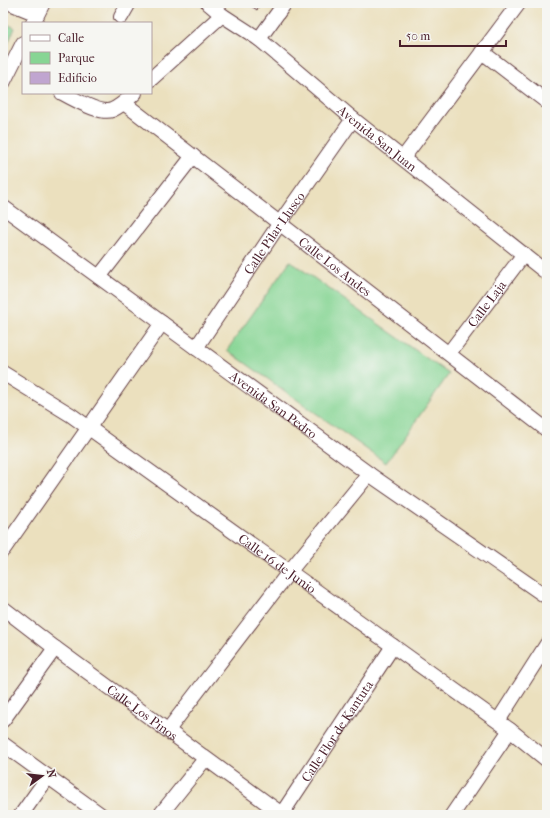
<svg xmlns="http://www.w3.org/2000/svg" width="550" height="818" font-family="'IM FELL French Canon',serif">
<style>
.green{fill:#87d594;stroke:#687a60}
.building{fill:#c0a5d0}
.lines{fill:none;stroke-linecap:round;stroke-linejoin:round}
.street-casing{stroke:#623c41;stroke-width:16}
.street{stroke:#fff;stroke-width:14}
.labels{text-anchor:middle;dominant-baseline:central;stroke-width:3;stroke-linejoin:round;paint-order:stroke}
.street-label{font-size:13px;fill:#4a1f2b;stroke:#f6f6f2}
</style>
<rect width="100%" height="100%" fill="#f6f6f2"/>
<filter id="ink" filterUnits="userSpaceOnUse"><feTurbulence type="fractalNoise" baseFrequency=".025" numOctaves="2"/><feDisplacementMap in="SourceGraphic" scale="8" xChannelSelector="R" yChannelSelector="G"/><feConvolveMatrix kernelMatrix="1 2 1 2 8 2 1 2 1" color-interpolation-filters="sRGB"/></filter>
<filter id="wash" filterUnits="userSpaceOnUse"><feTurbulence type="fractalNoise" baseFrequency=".012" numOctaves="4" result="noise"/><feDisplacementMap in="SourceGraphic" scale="16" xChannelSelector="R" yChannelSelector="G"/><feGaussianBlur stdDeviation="0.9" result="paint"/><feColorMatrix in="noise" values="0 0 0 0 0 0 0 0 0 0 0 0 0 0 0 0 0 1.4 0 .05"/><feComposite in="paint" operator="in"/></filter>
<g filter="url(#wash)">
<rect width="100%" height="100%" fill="#ebe0be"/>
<g class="green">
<path d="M3,22L15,28L3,54Z"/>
<path d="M290,261L449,374L386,463L227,350Z"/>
</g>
<g id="blocks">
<path class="building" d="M247,3H262L257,10Z"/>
</g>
</g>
<g filter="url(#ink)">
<use href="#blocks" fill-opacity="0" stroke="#623c41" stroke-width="1"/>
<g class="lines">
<defs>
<g id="street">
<path d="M10,3L37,14"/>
<path id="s1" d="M208,3L222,15L259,39L353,119L547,273"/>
<path d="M121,17L129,3"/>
<path d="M33,23L43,3"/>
<path d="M259,39L285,3"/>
<path d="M482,52L547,102"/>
<path d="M151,79L222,15"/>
<path d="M3,83L23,43"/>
<path d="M62,93C73,98 100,115 112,110C121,106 128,99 135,93"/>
<path id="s2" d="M124,103L547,430"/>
<path d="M403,158L519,3"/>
<path id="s3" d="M3,207L369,474L547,597"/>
<path d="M99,277L193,156"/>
<path id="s4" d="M196,348L280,223L353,119"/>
<path id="s5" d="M449,353L524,254"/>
<path id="s6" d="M3,373L71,415L510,730L547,760"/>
<path d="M3,550L162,323"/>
<path id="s7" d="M3,608L55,648L283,815"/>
<path d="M3,720L55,648"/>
<path d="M498,721L547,644"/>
<path d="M168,730L289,572L369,474"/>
<path d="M3,744L101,815"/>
<path d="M21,815L48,777"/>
<path d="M160,815L205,759"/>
<path id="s8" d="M281,815L393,646"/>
<path d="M452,815L510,730"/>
</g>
</defs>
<use href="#street" class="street-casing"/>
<use href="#street" class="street"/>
</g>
</g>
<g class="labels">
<g class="street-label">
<text stroke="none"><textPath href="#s1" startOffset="217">Avenida San Juan</textPath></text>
<text stroke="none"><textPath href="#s4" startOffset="139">Calle Pilar Llusco</textPath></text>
<text stroke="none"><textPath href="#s2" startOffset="267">Calle Los Andes</textPath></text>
<text stroke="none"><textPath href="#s5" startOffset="62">Calle Laja</textPath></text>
<text stroke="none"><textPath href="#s3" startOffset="335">Avenida San Pedro</textPath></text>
<text stroke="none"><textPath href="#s6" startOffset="334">Calle 16 de Junio</textPath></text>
<text stroke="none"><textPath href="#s7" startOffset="174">Calle Los Pinos</textPath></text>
<text stroke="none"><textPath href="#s8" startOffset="101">Calle Flor de Kantuta</textPath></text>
</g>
</g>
<rect width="550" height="818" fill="none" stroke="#f6f6f2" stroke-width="16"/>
<rect x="22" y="22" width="130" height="72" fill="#f6f6f2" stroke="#b1a0a2"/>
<rect x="30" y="35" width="20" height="6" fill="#ffffff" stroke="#b1a0a2"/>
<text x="58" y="42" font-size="12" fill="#4a1f2b">Calle</text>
<rect x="30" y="52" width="20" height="12" fill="#87d594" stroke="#b1a0a2"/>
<text x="58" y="62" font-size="12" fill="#4a1f2b">Parque</text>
<rect x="30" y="72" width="20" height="12" fill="#c0a5d0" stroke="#b1a0a2"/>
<text x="58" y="82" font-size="12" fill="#4a1f2b">Edificio</text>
<g transform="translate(42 776) rotate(75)" stroke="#f6f6f2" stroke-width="3" paint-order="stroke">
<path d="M0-3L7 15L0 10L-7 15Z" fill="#4a1f2b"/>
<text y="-6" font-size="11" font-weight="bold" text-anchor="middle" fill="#4a1f2b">N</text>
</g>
<path d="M400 40v6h106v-6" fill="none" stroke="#4a1f2b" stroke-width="2"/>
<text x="406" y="40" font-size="12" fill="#4a1f2b" stroke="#f6f6f2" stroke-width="3" paint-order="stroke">50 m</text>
</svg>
